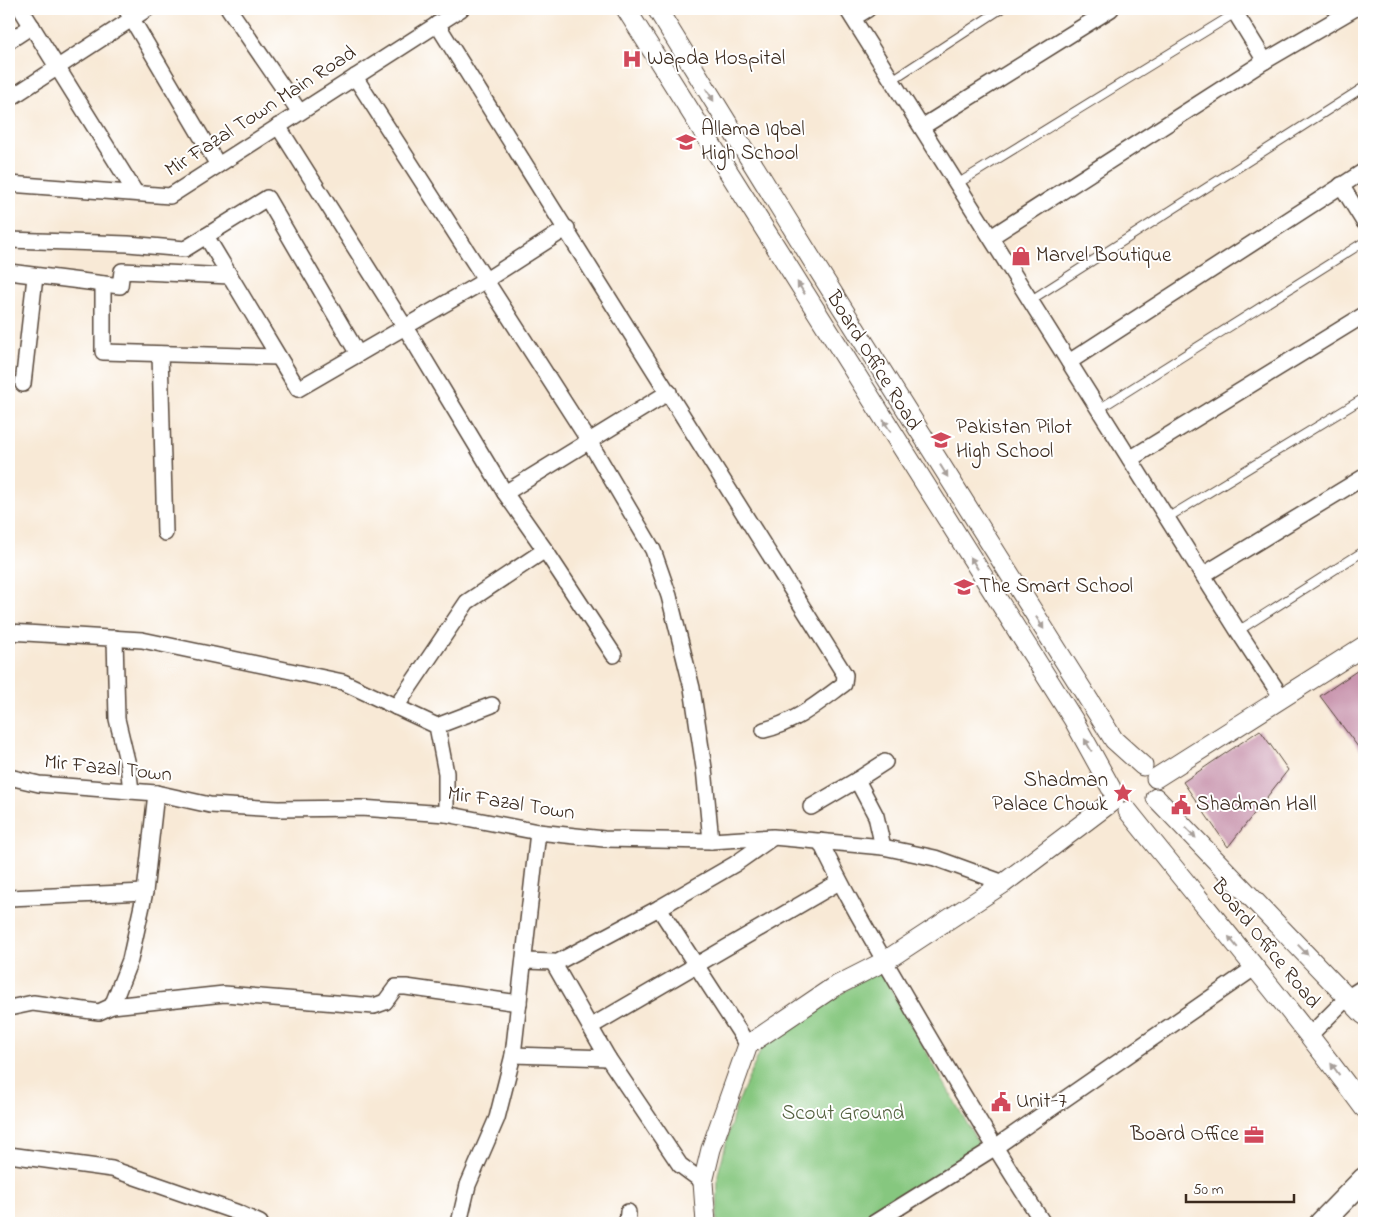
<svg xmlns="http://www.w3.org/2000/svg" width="1373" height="1232" font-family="'Indie Flower',sans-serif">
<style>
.green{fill:#86c77f;stroke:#60784e}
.building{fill:#c996af}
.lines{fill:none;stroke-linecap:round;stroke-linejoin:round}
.service-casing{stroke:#57473a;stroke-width:10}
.minor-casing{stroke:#57473a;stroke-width:18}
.tertiary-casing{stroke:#57473a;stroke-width:21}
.secondary-casing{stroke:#57473a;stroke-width:25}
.service{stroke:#fff;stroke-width:8}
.minor{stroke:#fff;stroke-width:15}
.tertiary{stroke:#fff;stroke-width:19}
.secondary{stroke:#fff;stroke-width:22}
.oneway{fill:#a79f9a}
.labels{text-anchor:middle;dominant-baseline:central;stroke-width:4;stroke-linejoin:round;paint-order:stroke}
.poi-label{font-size:21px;fill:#3b2a1e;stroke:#fff;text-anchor:start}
.street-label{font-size:21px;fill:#3b2a1e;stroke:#fff}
.park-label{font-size:21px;fill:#556140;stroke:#fff}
</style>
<rect width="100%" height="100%" fill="#fff"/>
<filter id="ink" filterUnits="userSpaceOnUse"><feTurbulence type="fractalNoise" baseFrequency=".02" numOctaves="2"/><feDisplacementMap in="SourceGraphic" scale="10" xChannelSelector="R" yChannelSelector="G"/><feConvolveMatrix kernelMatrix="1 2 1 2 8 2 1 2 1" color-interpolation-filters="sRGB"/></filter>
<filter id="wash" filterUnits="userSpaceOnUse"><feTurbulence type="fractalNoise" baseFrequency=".0096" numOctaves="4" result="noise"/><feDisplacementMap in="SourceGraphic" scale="20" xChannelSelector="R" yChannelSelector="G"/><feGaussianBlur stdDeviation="1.12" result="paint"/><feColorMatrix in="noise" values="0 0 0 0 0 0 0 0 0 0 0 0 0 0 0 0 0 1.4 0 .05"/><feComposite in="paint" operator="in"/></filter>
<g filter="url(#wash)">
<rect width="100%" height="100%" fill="#f8e9d6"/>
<path class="green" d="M879,968L981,1148L856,1223H717L718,1174L735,1109L762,1047Z"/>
<g id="blocks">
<g class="building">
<path d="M1364,666V755L1320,696Z"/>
<path d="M1260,730L1288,770L1228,847L1183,782Z"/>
</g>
</g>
</g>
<g filter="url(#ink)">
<use href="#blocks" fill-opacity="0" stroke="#57473a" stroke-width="1"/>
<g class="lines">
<defs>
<g id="service">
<path d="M892,80L1001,9"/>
<path d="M957,184L1237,12"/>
<path d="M1031,300L1364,87"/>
<path d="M1099,409L1364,242"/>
<path d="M1167,518L1364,398"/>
<path d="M1238,631L1364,551"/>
</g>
<g id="minor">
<path d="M21,9L135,192"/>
<path d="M126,9L218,165"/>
<path d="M229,9L299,111"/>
<path d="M847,9L1238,631L1282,698"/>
<path d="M1233,9L1265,61"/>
<path d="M853,18L868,9"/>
<path d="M437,24L845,675L844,684C818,703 796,722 764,730"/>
<path d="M9,41L32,26"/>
<path d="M355,77L589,441L653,550L669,596L692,688L704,768L711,841"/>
<path d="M9,99L147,9"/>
<path d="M278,126L405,327L505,493"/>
<path d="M922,127L1111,9"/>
<path d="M9,184L170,196L461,9"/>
<path d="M1341,185L1364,222"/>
<path d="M206,236L298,389L486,280L567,228"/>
<path d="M991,237L1265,61L1354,9"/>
<path d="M9,240L128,244L185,249L267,198L358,354"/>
<path d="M9,272L120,286L122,271L230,276"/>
<path d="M103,284V352L278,357"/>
<path d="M160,354L165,533"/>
<path d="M1069,362L1364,171"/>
<path d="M23,384L35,277"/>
<path d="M1130,459L1364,315"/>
<path d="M545,550L614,655"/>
<path d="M1203,575L1364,477"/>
<path d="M9,632L142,640L343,682L437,726L446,773V814"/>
<path d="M115,638L117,719L128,765L131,791"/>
<path d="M396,707L467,602L545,550L505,493L669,392"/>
<path d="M437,726L492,705"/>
<path d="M9,777L39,784L156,793L210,805L278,809L361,808L446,814L538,832L604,839L711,841L773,837L883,847L935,858L1004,883"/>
<path d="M857,780L885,762"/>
<path d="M156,793L145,892L130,960L112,1006L224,994L374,1006L385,1002L396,987H406L519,1003"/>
<path d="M811,807L857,780L876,816L883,847"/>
<path d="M820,841C847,899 881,954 913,1010C955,1082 998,1153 1043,1223"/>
<path d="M9,898L145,892"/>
<path d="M659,908L748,1045"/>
<path d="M525,961L554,962"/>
<path d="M9,1008L33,1003L99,1012L112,1006"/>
<path d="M590,1027L839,882"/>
<path d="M1310,1035L1348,997L1364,987"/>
<path d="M513,1055L608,1058"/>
<path d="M9,1155L112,1169L236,1212L260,1223"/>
<path d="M703,1182L680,1165L608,1058L554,964L659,908L735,864L772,838"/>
<path d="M459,1223L468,1185L497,1118L513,1055L538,832"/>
<path d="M627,1223L628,1212"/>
<path d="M874,1223L994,1148L1254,968"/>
</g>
<g id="tertiary">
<path d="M626,9L1073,719L1111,788"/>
<path d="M657,9L819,271L1114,740L1143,766"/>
<path d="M1156,778L1364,646"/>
<path d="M1156,798L1364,1015"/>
<path d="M1128,811C1207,910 1289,1006 1364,1108"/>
<path d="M706,1223L703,1182L711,1149L748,1045L832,988L885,961L1004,883L1114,800"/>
</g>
<path id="secondary" d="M1321,1223L1364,1179"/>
</defs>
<use href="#service" class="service-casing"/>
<use href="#minor" class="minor-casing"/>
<use href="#tertiary" class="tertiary-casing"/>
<use href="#secondary" class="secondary-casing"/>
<use href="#service" class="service"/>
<use href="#minor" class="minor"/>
<use href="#tertiary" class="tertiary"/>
<use href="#secondary" class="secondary"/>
</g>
<defs><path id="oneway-solid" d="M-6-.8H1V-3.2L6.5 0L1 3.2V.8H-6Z" transform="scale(1.25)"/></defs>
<g class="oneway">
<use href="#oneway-solid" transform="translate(710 95) rotate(58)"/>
<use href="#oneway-solid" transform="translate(801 288) rotate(-122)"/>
<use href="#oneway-solid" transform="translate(887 426) rotate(-122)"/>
<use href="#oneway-solid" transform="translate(944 471) rotate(58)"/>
<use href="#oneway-solid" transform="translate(974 563) rotate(-122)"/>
<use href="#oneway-solid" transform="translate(1040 623) rotate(58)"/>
<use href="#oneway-solid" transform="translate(1088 745) rotate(-120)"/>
<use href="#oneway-solid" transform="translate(1191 833) rotate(46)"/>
<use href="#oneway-solid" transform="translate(1233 942) rotate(-129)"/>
<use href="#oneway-solid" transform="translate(1303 950) rotate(46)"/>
<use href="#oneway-solid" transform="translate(1335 1069) rotate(-126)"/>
</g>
</g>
<defs>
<symbol id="hospital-bare" viewBox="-9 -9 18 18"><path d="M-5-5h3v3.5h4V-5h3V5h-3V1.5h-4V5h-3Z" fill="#d1495b" stroke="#fff" stroke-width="2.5" paint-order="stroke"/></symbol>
<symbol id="school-bare" viewBox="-9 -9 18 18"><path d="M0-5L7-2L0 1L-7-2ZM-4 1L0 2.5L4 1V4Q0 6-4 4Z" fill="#d1495b" stroke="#fff" stroke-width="2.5" paint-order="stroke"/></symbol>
<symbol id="shop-bare" viewBox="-9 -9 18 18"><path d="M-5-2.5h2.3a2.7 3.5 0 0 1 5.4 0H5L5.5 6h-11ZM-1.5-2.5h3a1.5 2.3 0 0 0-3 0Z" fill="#d1495b" stroke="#fff" stroke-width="2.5" paint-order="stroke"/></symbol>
<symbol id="sight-bare" viewBox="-9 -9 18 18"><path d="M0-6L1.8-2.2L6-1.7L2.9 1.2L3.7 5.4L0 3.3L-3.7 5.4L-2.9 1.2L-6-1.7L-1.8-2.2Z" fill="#d1495b" stroke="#fff" stroke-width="2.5" paint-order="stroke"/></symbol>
<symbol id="civic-bare" viewBox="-9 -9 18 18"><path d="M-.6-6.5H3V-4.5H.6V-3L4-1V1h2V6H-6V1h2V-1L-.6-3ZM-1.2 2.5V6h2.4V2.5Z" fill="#d1495b" stroke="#fff" stroke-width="2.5" paint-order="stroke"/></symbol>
<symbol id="office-bare" viewBox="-9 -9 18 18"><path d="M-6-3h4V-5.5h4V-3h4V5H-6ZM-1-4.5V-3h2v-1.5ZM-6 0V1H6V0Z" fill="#d1495b" stroke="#fff" stroke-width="2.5" paint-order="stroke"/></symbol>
</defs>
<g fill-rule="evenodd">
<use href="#hospital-bare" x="618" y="45" width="28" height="28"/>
<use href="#school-bare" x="672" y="128" width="28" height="28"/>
<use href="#shop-bare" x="1007" y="242" width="28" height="28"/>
<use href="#school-bare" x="927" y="426" width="28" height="28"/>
<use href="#school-bare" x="950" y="573" width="28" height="28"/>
<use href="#sight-bare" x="1109" y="779" width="28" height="28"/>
<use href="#civic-bare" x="1167" y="791" width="28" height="28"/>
<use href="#civic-bare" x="987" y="1088" width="28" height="28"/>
<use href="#office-bare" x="1240" y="1121" width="28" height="28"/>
</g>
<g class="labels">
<g class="poi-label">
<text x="647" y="59">Wapda Hospital</text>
<text x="701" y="130">Allama Iqbal<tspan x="701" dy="24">High School</tspan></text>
<text x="1036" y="256">Marvel Boutique</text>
<text x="956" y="428">Pakistan Pilot<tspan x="956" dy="24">High School</tspan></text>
<text x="979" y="587">The Smart School</text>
<text x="1108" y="781" text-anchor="end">Shadman<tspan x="1108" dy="24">Palace Chowk</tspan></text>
<text x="1196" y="805">Shadman Hall</text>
<text x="1016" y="1102">Unit-7</text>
<text x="1239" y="1135" text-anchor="end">Board Office</text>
</g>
<g class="street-label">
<text transform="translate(261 112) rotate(-33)">Mir Fazal Town Main Road</text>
<text transform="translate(873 361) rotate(58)">Board Office Road</text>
<text transform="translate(108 769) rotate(6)">Mir Fazal Town</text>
<text transform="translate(511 804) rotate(9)">Mir Fazal Town</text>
<text transform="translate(1265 944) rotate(51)">Board Office Road</text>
</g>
<g class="park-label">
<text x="843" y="1114">Scout Ground</text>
</g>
</g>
<rect width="1373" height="1232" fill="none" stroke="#fff" stroke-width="30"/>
<path d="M1186 1194v8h108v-8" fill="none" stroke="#3b2a1e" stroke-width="2.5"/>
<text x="1193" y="1194" font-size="15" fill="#3b2a1e" stroke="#ffffff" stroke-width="4" paint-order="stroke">50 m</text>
</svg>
